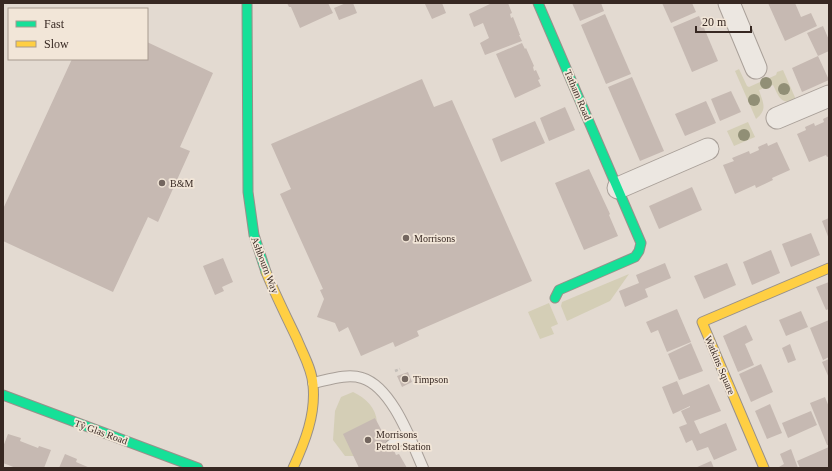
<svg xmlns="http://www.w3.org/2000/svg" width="832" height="471" font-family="Georgia,serif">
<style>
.green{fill:#d4ceb6}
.building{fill:#c6b9b2}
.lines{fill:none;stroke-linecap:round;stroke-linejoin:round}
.lane-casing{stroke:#a9a099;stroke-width:12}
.street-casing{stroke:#a9a099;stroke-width:23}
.fast-casing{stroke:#98908a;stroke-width:11}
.slow-casing{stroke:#98908a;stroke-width:11}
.path{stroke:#c4beb8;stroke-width:2.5;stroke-dasharray:3 2;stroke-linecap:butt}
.lane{stroke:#ece7e1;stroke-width:10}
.street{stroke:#ece7e1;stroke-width:21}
.fast{stroke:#16e098;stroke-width:9}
.slow{stroke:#ffcf43;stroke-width:9}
.tree{fill:#918f76}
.poi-dot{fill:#73665f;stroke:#f2e6d8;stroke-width:1.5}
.labels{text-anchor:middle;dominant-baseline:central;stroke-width:3.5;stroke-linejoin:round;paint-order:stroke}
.street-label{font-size:10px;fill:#372822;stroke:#f2e6d8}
.poi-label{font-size:10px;fill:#372822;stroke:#f2e6d8;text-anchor:start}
</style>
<rect width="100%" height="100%" fill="#e3dad1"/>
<g class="green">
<path d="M739,69L747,86L749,87L776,75L777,72L783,70L797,102C780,103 780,99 773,85L759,90C763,103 768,109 756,119L735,71Z"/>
<path d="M748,122L755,137L734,146L727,131Z"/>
<path d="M629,274L610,301L567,321L561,306L562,302Z"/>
<path d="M549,303L558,324L551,327L554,334L540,339L528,312Z"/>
<path d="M353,392C366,398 376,408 377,422L375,418L354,456H345L333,440L335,411L341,397Z"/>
</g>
<g class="building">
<path d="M287,3H328L333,13L300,28L291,7H289Z"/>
<path d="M346,3H353L357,13L339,20L334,8Z"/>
<path d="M427,3H442L446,13L432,19L425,4Z"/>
<path d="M492,3H508L512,13L510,14L511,18L513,17L520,35H519L522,41L485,55L480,43L489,38L483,23L474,27L469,14Z"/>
<path d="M572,3H601L604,11L580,21Z"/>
<path d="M662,3H692L696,12L671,23Z"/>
<path d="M768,3H795L801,17L811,13L817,26L785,41Z"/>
<path d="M605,14L631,74L606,84L581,25Z"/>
<path d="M699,16L718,61L692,72L673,27Z"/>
<path d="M823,26L829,40V51L818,56L829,80L802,92L792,68L818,56L807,33Z"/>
<path d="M147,42L213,73L180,147L190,151L158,222L148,217L113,292L3,241V209L72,59H147Z"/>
<path d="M522,43L525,49L526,48L534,66L533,67L534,71L536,70L540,79L538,80L541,86L515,98L496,54Z"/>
<path d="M632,77L664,151L640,161L608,87Z"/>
<path d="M422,79L434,107L452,100L532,281L417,331L419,336L395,347L393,342L361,356L348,327L339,332L335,323L317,317L324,299L320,290L323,289L280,194L291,189L271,144Z"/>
<path d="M731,91L741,112L720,121L711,99Z"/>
<path d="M706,101L716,123L685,136L675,114Z"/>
<path d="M565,107L575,130L549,141L540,118Z"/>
<path d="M829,116V156L827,157L826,155L809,162L797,134L806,130L805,127L814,123L815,126L824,122L823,119Z"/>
<path d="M535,121L545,143L501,162L492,139Z"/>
<path d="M777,142L790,170L772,178L773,180L756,188L755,185L735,194L723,165L734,161L732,158L749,151L750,154L759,150L758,147L767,143L768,146Z"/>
<path d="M589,169L610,214L609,215L618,236L584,250L555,183Z"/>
<path d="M692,187L702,210L659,229L649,206Z"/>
<path d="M829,218V239L822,221Z"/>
<path d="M811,233L820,255L791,267L782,244Z"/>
<path d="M771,250L780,273L752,285L743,262Z"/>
<path d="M223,258L233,282L222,287L224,291L215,295L203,266Z"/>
<path d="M665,263L671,278L645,289L648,297L625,307L619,291L639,283L636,275Z"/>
<path d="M727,263L736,285L704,299L694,276Z"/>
<path d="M829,282V309L826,310L816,287Z"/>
<path d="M677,309L691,342L667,352L658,330L651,333L646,322Z"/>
<path d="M801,311L808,327L786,336L779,320Z"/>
<path d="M829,320V357L823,360L810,328Z"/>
<path d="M746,325L753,340L745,344L754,365L738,372L723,336Z"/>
<path d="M691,343L703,371L679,380L668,354Z"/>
<path d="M790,344L796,360L788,363L782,348Z"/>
<path d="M829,359V378L822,362Z"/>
<path d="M761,364L773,392L751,402L739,374Z"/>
<path d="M408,372L412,382L402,387L397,376Z"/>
<path d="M677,381L683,395L709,384L721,411L694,421L700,434L726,423L737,450L714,460L708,447L697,451L692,440L686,443L679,427L687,424L681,411L690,407V406L673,414L662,387Z"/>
<path d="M825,397L829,407V445H827L810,403Z"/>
<path d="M770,404L782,433L767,439L755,411Z"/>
<path d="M811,411L817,425L788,438L782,423Z"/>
<path d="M375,418L384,435L386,434L396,455L399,454L407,468H359L343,434Z"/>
<path d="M8,434L21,438L20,441L38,448L39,446L51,450L44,468H16L3,463V447Z"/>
<path d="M829,447V468H800L797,461Z"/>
<path d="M791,449L798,468H780L779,467L784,464L780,454Z"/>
<path d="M65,454L77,459L76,462L90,468H59Z"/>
<path d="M711,461L714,468H695Z"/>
</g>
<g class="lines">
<defs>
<g id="lane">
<path d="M313,383C328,380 347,373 362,378C392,387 411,441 423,468"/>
<path d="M391,445L408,436"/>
</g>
<g id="street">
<path d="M729,3L756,68"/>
<path d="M777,118L829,96"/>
<path d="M618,188L708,149"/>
</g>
<g id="fast">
<path d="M247,3L248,192L254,235L266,272"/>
<path d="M538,3L641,243L639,251L635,257L559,290L555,298"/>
<path d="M3,395L198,468"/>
</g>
<g id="slow">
<path d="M266,272C275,294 286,316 297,339C303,354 312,369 313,385C316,414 305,442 293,468"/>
<path d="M764,468L702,322L829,268"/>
</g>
</defs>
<use href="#lane" class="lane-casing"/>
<use href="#street" class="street-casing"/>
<use href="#fast" class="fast-casing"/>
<use href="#slow" class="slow-casing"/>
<path class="path" d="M395,371L400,369"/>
<use href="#lane" class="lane"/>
<use href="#street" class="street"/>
<use href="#fast" class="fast"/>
<use href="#slow" class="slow"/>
</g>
<g class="tree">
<circle cx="766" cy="83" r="6"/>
<circle cx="784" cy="89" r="6"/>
<circle cx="754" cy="100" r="6"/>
<circle cx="744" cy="135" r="6"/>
</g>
<g class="poi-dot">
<circle cx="162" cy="183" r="4"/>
<circle cx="406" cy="238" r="4"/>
<circle cx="405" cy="379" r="4"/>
<circle cx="368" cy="440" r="4"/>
</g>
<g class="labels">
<g class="street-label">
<text transform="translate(578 95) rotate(67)">Tatham Road</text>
<text transform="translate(265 265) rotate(69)">Ashbourn Way</text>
<text transform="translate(720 365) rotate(67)">Watkins Square</text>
<text transform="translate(101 432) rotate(20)">Tŷ Glas Road</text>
</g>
<g class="poi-label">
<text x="170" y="183">B&amp;M</text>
<text x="414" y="238">Morrisons</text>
<text x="413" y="379">Timpson</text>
<text x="376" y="434">Morrisons<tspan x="376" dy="12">Petrol Station</tspan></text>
</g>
</g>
<rect width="832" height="471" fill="none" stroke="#372822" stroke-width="8"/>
<rect x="8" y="8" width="140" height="52" fill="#f2e6d8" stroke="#a79a8f"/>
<rect x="16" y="21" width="20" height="6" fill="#16e098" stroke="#a79a8f"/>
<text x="44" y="28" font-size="12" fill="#372822">Fast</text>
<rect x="16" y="41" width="20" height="6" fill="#ffcf43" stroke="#a79a8f"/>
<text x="44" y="48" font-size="12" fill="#372822">Slow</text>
<path d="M696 26v6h55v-6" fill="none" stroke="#372822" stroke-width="2"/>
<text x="702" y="26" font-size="12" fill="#372822" stroke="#f2e6d8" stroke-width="3" paint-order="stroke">20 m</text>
</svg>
